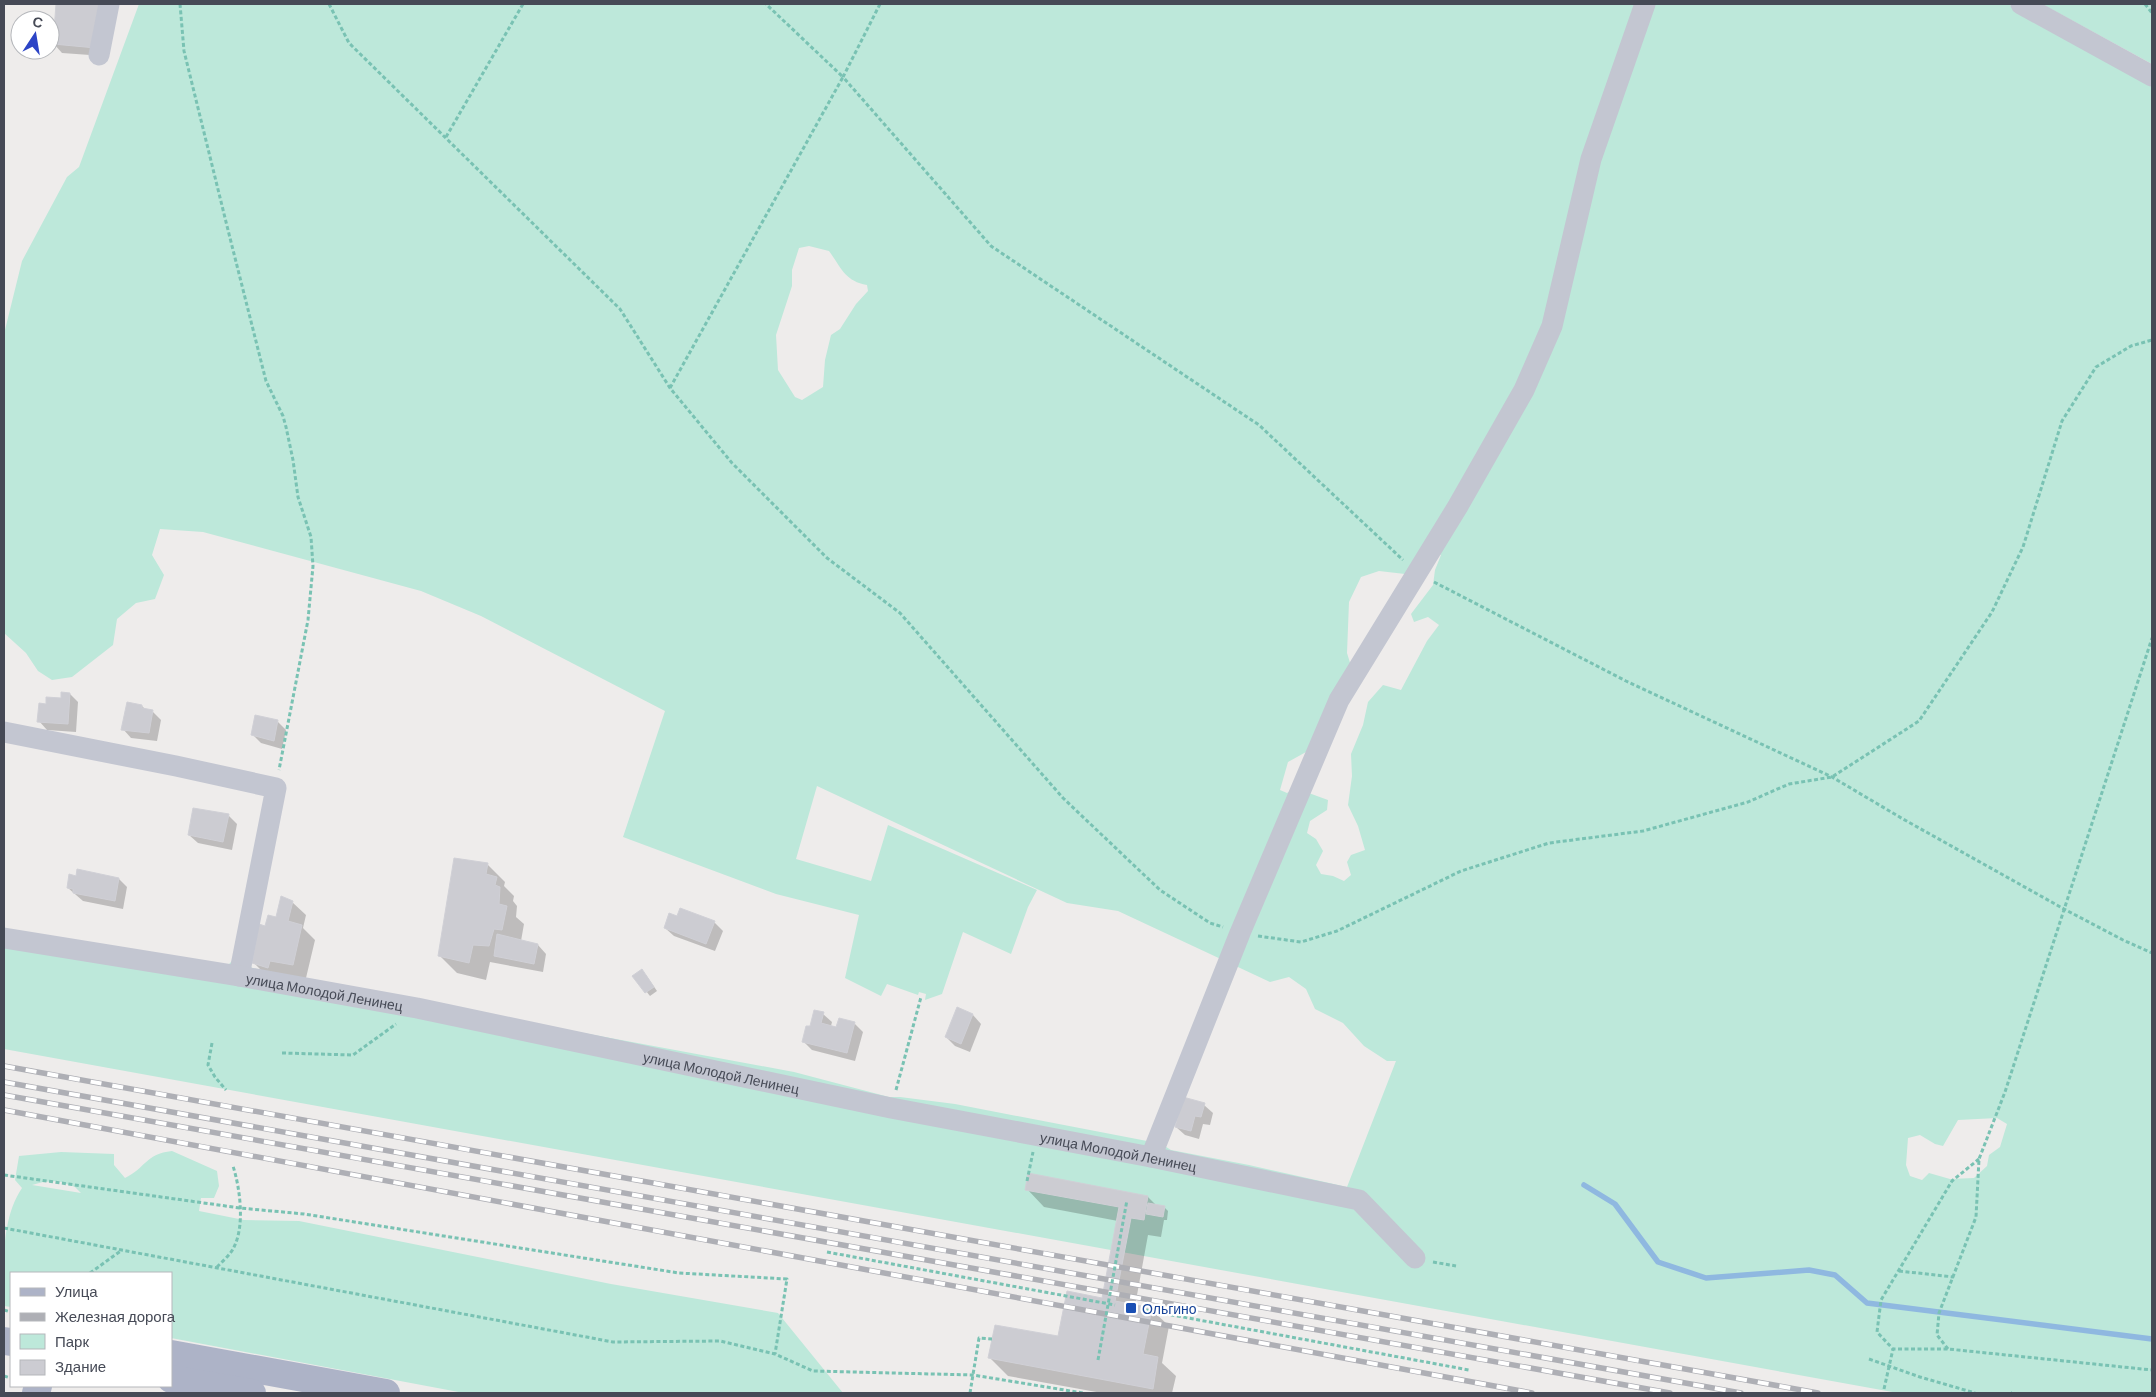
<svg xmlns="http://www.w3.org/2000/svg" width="2156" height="1397" font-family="Barlow,sans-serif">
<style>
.green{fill:#bde8da;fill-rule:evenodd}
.shadow{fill:#0003}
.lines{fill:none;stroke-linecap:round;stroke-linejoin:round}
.stream{stroke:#8fb8e0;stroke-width:5.5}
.building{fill:#ccccd2;stroke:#d0d0d6}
.path{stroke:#79c2b3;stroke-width:3;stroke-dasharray:4 2.5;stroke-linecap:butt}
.minor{stroke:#c3c6d1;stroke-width:21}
.major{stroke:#adb3c7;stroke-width:28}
.rail-casing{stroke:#aeafb5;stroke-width:5.5}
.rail{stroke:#fff;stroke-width:4;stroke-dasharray:11;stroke-linecap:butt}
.path-bridge{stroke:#79c2b3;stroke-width:3;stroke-dasharray:4 2.5;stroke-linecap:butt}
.transit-dot{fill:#1a4fb4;stroke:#fff;stroke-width:2}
.labels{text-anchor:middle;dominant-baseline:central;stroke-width:4.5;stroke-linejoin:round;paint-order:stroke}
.street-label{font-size:14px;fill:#464a56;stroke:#fff}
.transit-label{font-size:14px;fill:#164399;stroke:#fff;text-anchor:start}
</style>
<rect width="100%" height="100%" fill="#eeeceb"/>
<g class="green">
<path d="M139,4H2008L2152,83V1393H1898L4,1049V929L228,965L235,958L248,961L252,968L422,1003L794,1072L889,1097H900L955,1104L1147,1141L1163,1145L1171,1150L1249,1165L1347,1187L1396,1061H1387L1364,1046L1343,1023L1315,1009L1306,989L1289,977L1270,982L1118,911L1067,903L817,786L796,859L871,881L888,825L1037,890L1028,907L1011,954L963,932L942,994L925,1000L926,994L919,992L918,995L887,984L881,996L845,978L859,915L776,894L623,837L665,711L481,616L421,591L203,532L160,529L152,555L164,575L155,599L136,603L117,619L113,645L72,677L52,680L38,671L26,653L4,633V334L22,261L67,177L79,167ZM809,246L829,251C842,269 845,281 867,285L868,291L856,304L840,329L831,335L825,360L823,387L802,400L795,397L778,370L776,335L792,286V270L799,248ZM1430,549L1441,555L1435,570L1433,585L1411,614L1414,622L1428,617L1439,625L1427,641L1401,690L1383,685L1368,702L1363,725L1351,754L1352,776L1348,805L1358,826L1365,850L1351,855L1347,862L1351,875L1344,881L1333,876L1321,874L1316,865L1323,851L1316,839L1307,833L1310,821L1327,810L1328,800L1295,788L1287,793L1280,790L1288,762L1306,752L1351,666L1347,653L1349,602L1361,577L1379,571L1405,574ZM1997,1118L2007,1124L2000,1147L1989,1155L1987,1166L1974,1178L1950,1179L1929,1173L1922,1180L1910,1176L1906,1165L1908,1138L1920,1135L1935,1144L1943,1146L1958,1120Z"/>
<path d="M2042,4H2152V64Z"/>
<path d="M172,1151L217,1171L219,1186L214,1198H201L199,1211L244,1220L299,1221L611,1284L778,1313L843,1393H464L171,1338V1273H11V1307L4,1306C4,1266 0,1221 22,1188L15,1180L19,1156L61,1152L114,1154V1165L125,1178C146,1168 145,1154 172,1151ZM58,1181L75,1187L81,1193L32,1185L43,1182Z"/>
</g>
<g class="shadow">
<path d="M57,4H109L104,56L62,53L54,44Z"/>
<path d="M70,694L78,702L76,732L47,730L39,721L47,705L62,700Z"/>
<path d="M142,706L146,710L153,712L161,720L157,741L131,738L123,729Z"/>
<path d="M277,721L286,730L282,749L261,743L252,734Z"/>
<path d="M228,815L237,824L232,850L198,843L189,835Z"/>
<path d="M487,864L505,882L504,886L514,896L513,901L517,906L516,917L524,924L521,941L538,945L546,954L543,972L490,962L486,980L457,973L439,955Z"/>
<path d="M119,879L127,887L123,909L83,901L68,888Z"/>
<path d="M292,902L306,915L303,928L315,940L306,978L267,976L254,963L266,927Z"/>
<path d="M714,922L723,931L715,951L674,936L665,928Z"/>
<path d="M646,975L657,991L650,996L634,976Z"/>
<path d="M958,1009L973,1015L981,1024L970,1052L955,1046L946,1037Z"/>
<path d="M823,1014L832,1022L831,1026L837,1028L854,1023L863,1032L855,1061L812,1050L803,1041L810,1028Z"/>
<path d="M1204,1105L1213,1113L1210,1125L1203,1124L1199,1139L1185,1135L1176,1127Z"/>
<path d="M1027,1189L1148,1197L1157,1206L1164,1207L1168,1211L1167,1220H1164L1161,1237L1148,1235L1135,1306L1151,1309L1169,1326L1162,1363L1176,1376L1172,1393H1102L1008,1376L990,1358L1059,1338L1103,1299L1118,1221L1044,1207Z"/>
</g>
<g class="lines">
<path class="stream" d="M1584,1185L1615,1204L1658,1262L1706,1278L1809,1270L1835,1275L1867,1303L2152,1339"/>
</g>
<g class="building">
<path d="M56,4H100L96,48L53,44Z"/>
<path d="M61,692L70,693L68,724L37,722L39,703L46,704V697L61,698Z"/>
<path d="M127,702L142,705V708L153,710L149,733L121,730Z"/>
<path d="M255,715L278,720L274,741L251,735Z"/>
<path d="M193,808L229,814L223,842L188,835Z"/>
<path d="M454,858L488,863L486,874L497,877L495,885L500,887L499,904L507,906L502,930L494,929L489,946L473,945L469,963L438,956Z"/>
<path d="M77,869L119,878L115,901L73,893V889L67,888L69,874L76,876Z"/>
<path d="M281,896L293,901L288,921L302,925L293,965L270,961L268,968L252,963L259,924L265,926L268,915L276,917Z"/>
<path d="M680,908L715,921L706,944L664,928L669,913L677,916Z"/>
<path d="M497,934L538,944L534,964L494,956Z"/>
<path d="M642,969L654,987L645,993L632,976Z"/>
<path d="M957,1007L973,1014L961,1044L945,1037Z"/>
<path d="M814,1010L824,1012L821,1023L836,1027L839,1018L855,1022L847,1053L802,1042L806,1026H810Z"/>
<path d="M1183,1097L1205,1103L1201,1117L1195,1116L1191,1131L1175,1127Z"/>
<path d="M1028,1173L1148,1196L1144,1220L1131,1218L1115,1301L1152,1308L1143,1354L1158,1357L1153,1389L988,1358L995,1325L1058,1336L1067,1291L1102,1298L1119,1207L1025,1190Z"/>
<path d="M1148,1203L1165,1206L1163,1217L1146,1214Z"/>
</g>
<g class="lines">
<g class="path">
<path d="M180,4L184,51L227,226L266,381L283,416L286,427L293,460L298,497L311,537L313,566L308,620L279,770"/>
<path d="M329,4L349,43L620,309L670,388L732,463L827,558L900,613L1063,798L1160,890L1210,923L1223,927"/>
<path d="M880,4L843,77L991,246L1259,425L1403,560"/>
<path d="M2145,4L2152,13"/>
<path d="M446,137L523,4"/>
<path d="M670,388L843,77L766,4"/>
<path d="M1434,582L1626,681L1832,777L1903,819L2064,909L2123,940L2152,953"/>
<path d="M1258,936L1301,942L1337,931L1461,871L1549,843L1643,831L1748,802L1789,784L1832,777L1919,721L1992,612L2023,547L2062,421L2096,367L2131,346L2152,340"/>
<path d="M212,1043L208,1065L215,1077L226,1090"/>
<path d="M282,1053L353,1055L396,1024"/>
<path d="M896,1090L921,997"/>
<path d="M1979,1159L1952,1181L1881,1300L1877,1332L1893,1349H1948L2152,1370"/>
<path d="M4,1175L240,1208L304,1214L679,1273L787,1279L775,1354"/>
<path d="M1027,1181L1033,1152"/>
<path d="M4,1228L613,1342L720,1341L775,1354L813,1371L973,1375L1083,1393"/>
<path d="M827,1252L1115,1305"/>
<path d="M1433,1262L1456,1266"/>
<path d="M217,1267C223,1261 231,1254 234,1247C245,1225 240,1188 233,1166"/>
<path d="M1899,1271L1954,1277"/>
<path d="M90,1273L122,1250"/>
<path d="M4,1310L11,1312"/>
<path d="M1145,1310L1469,1370"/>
<path d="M1948,1349L1937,1335L1939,1313L1976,1217L1979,1159L2005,1092L2152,638"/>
<path d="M1869,1359L1920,1377L1975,1393"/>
<path d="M4,1376L11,1378"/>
<path d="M1884,1389L1893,1349"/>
<path d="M970,1393L979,1338L992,1339"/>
<path d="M2011,1393H2012"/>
</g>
<g class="minor">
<path d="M2021,4L2152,76"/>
<path d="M99,55L109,4"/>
<path d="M4,732L176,766L276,788L239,976"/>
<path id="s1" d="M4,938L239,976L417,1008L891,1108L1151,1157L1359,1200L1415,1258"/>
<path d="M1151,1157L1240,933L1339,700L1458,506L1524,390L1552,326L1591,159L1645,4"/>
</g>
<g class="major">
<path d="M4,1341L11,1342"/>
<path d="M171,1354L386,1393"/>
<path d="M171,1379L252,1393"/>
<path d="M36,1393L38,1386"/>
</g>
<defs>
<g id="rail">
<path d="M4,1066L1818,1393"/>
<path d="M4,1082L1741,1393"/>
<path d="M4,1095L1670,1393"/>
<path d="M4,1110L1532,1393"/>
</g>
</defs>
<use href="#rail" class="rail-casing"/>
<use href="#rail" class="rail"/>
<path class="path-bridge" d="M1098,1360L1127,1200"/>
</g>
<rect class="transit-dot" x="1125" y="1302" width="12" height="12" rx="2.5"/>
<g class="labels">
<g class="street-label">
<text stroke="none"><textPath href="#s1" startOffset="325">улица Молодой Ленинец</textPath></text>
<text stroke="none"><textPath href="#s1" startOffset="730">улица Молодой Ленинец</textPath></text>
<text stroke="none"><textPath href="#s1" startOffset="1135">улица Молодой Ленинец</textPath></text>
</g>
<g class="transit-label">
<text x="1142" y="1308">Ольгино</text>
</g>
</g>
<rect width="2156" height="1397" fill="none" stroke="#464a56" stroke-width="10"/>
<rect x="10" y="1272" width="162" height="115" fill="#ffffff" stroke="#b5b7bb"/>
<rect x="20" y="1288" width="25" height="8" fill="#adb3c7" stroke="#b5b7bb"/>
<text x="55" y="1297" font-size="15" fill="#464a56">Улица</text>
<rect x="20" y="1313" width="25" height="8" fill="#aeafb5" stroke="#b5b7bb"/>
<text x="55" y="1322" font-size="15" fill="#464a56">Железная дорога</text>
<rect x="20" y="1334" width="25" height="15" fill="#bde8da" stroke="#b5b7bb"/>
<text x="55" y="1347" font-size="15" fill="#464a56">Парк</text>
<rect x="20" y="1360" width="25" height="15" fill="#ccccd2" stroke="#b5b7bb"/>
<text x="55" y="1372" font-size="15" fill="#464a56">Здание</text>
<g transform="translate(35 35) rotate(12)"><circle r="24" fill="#ffffff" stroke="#b5b7bb"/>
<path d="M0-4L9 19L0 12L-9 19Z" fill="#2c44c6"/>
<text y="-8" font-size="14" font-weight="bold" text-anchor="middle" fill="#464a56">С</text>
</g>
</svg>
